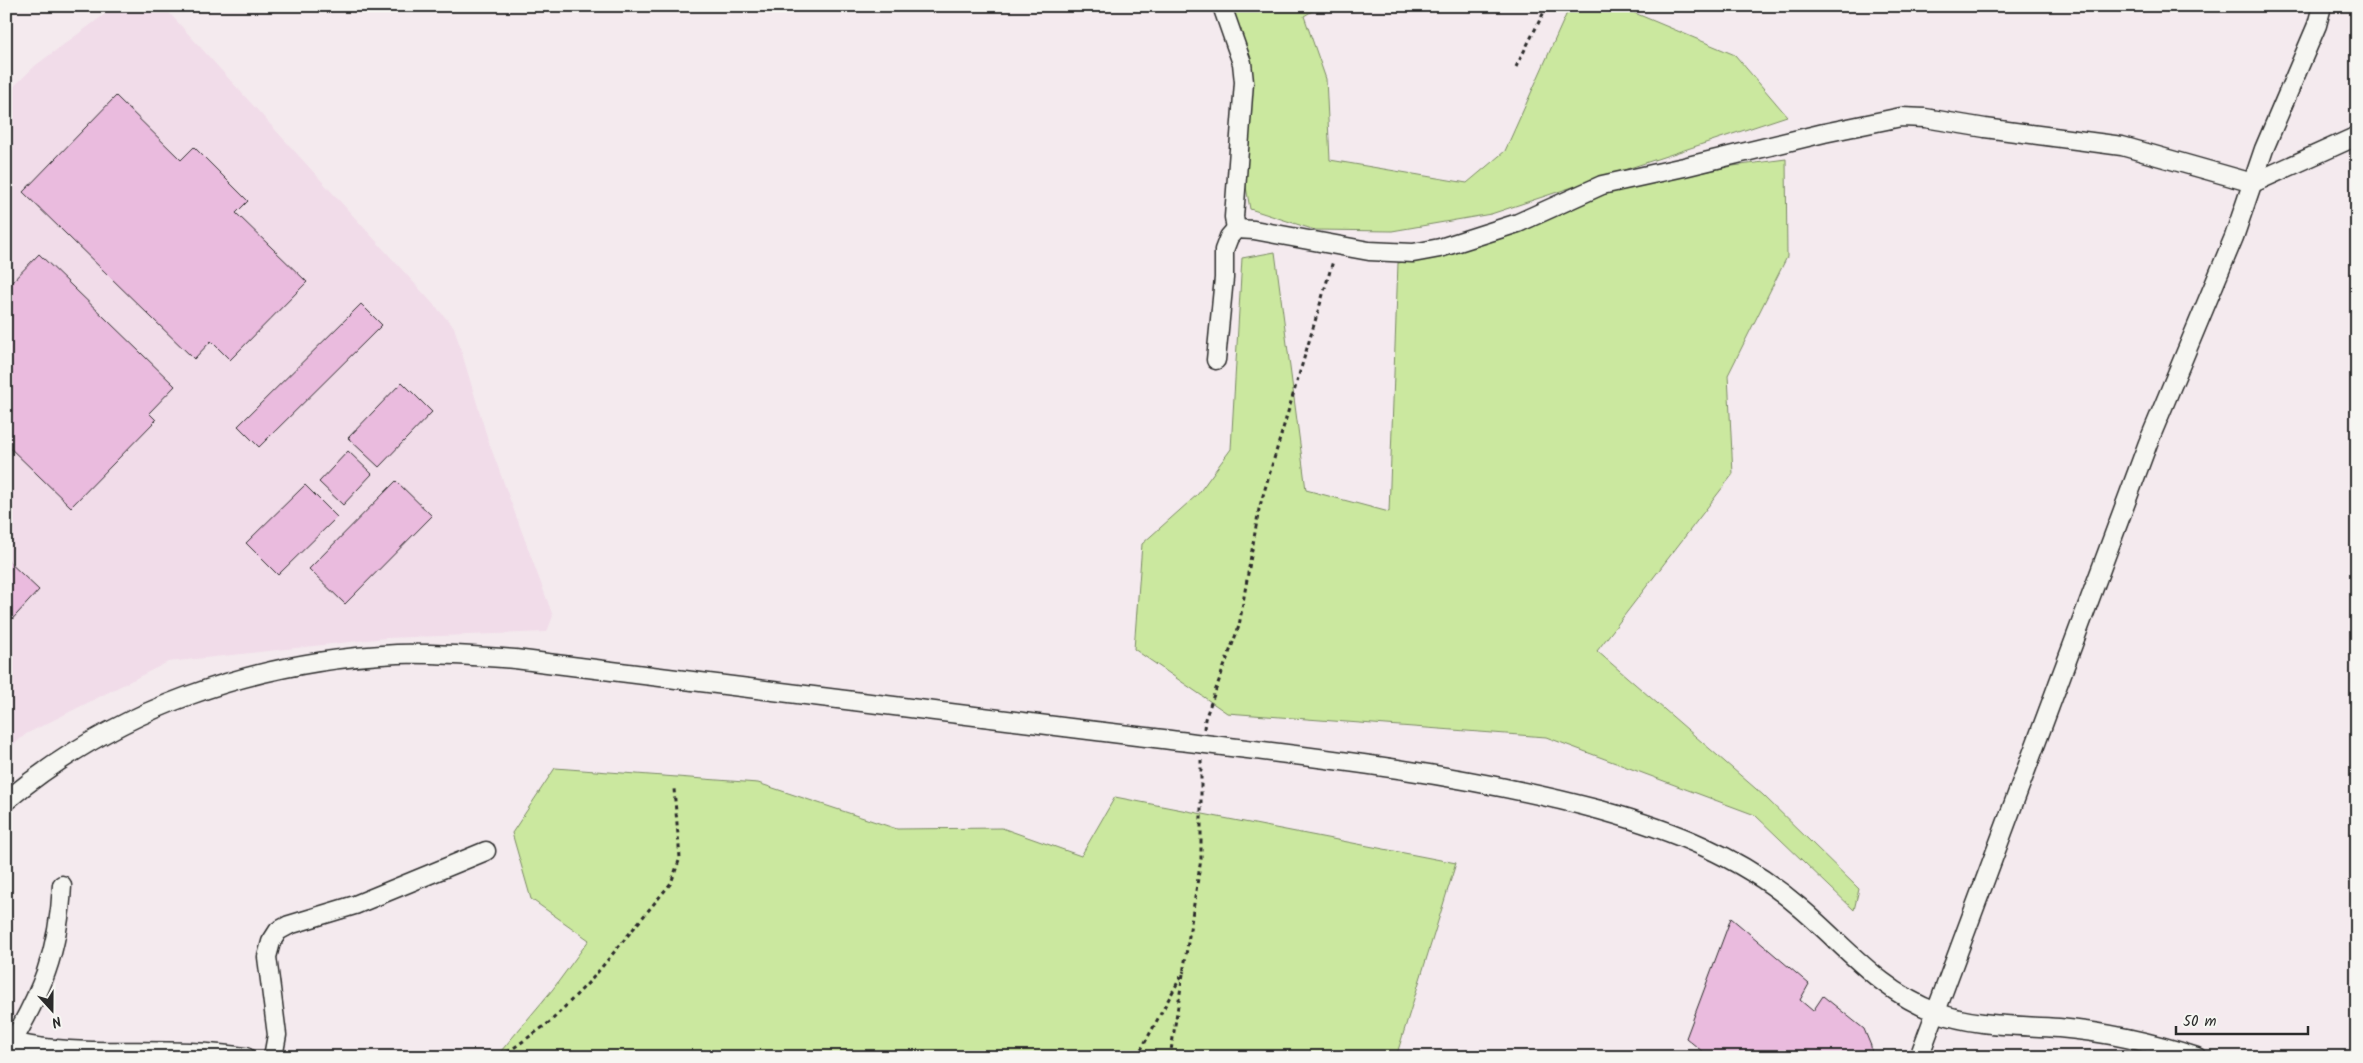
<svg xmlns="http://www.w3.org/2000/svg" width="2363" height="1063" font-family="Kalam,sans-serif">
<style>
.built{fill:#f1dce9}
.green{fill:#cbe89f;stroke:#7b8a65}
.building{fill:#eabbde;stroke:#2b2b2b}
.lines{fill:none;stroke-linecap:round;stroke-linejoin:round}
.minor-casing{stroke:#2b2b2b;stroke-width:21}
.path{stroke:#2b2b2b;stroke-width:3;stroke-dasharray:4 4;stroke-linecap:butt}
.minor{stroke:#f6f6f2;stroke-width:18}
</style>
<rect width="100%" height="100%" fill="#f4eaee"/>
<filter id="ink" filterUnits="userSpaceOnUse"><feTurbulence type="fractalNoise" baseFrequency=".02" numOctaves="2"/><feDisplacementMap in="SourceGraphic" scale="10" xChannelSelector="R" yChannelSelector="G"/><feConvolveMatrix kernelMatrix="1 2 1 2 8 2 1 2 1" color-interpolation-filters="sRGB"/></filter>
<g filter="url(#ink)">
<path class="built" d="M116,6H163L454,327L488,440L553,616L547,632L386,638L168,662L26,734L6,751V94L36,65Z"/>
<g class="green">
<path d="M1230,6H1321L1304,16L1326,79L1330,160L1467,183L1505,151L1570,6H1618L1735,55L1787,116L1491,214L1392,231L1315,230L1250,209L1243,170Z"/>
<path d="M1786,159L1787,257L1728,375L1733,474L1597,651L1763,795L1859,889L1854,910L1755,815L1546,737L1227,713L1134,649L1142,544L1198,494L1231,449L1242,258L1275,252L1306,490L1389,512L1398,263L1456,253L1537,224L1612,191L1733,166Z"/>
<path d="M555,768L758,783L897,829L1002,828L1081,856L1115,797L1456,863L1396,1057H496L553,989L589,940L531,899L512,833Z"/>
</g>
<g class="building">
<path d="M116,96L181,160L194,147L248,201L236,213L307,282L230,360L211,341L194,359L23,192Z"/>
<path d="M39,254L175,386L149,413L156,420L71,507L6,444V288Z"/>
<path d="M361,304L382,325L259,447L238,426Z"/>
<path d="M402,382L432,412L379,467L348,438Z"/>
<path d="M348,451L372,474L343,505L319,482Z"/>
<path d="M396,481L432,516L345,604L309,569Z"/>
<path d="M305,485L337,517L278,575L246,543Z"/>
<path d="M6,559L39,590L6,626Z"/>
<path d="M1731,918L1809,984L1800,1000L1813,1011L1823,996L1864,1029L1871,1046L1872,1057H1709L1686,1038Z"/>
</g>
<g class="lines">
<defs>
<g id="minor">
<path d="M1222,6L1242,63L1244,82L1234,217L1236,229"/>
<path d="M1216,360L1224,278V250L1229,237L1236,229L1254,230L1369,251L1413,253L1440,248L1518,223L1602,185L1684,167L1824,133L1901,117L1925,118L1985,128L2122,146L2253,183L2357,136"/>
<path d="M6,801C117,708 254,661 397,654C436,653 476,656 515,659C719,684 924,710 1129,735C1286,754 1446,769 1600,810C1671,830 1740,856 1797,905C1842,942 1879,991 1936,1012C1975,1027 2018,1025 2059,1028C2106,1032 2151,1042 2197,1057"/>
<path d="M12,1042C38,1049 65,1050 92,1051C143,1052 195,1049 246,1057"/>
<path d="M7,1051C41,994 59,952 62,885"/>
<path d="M273,1057L277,1035L267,957L271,942L278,931L289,925L355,905L486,851"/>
<path d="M1919,1057L2148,443L2234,237L2264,149L2317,25L2322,6"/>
</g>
</defs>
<use href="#minor" class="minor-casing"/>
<g class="path">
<path d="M1516,67L1547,6"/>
<path d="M1204,729L1205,719L1239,626L1259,509L1333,261"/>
<path d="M501,1057L550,1022L592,979L671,883L680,858L674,789"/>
<path d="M1137,1057L1184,971"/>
<path d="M1170,1057L1201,859V760"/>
</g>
<use href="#minor" class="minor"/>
</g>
</g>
<rect width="2363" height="1063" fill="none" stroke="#f6f6f2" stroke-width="25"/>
<rect x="12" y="12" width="2338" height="1038" fill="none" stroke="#2b2b2b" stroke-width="2" filter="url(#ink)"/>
<g transform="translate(52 1010) rotate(159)" stroke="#f6f6f2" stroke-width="4" paint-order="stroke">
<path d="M0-4L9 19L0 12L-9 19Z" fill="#2b2b2b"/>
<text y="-8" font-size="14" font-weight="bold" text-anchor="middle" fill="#2b2b2b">N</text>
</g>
<path d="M2176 1026v8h132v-8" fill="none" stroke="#2b2b2b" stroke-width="2.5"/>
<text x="2183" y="1026" font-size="15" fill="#2b2b2b" stroke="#f6f6f2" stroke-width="4" paint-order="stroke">50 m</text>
</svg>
